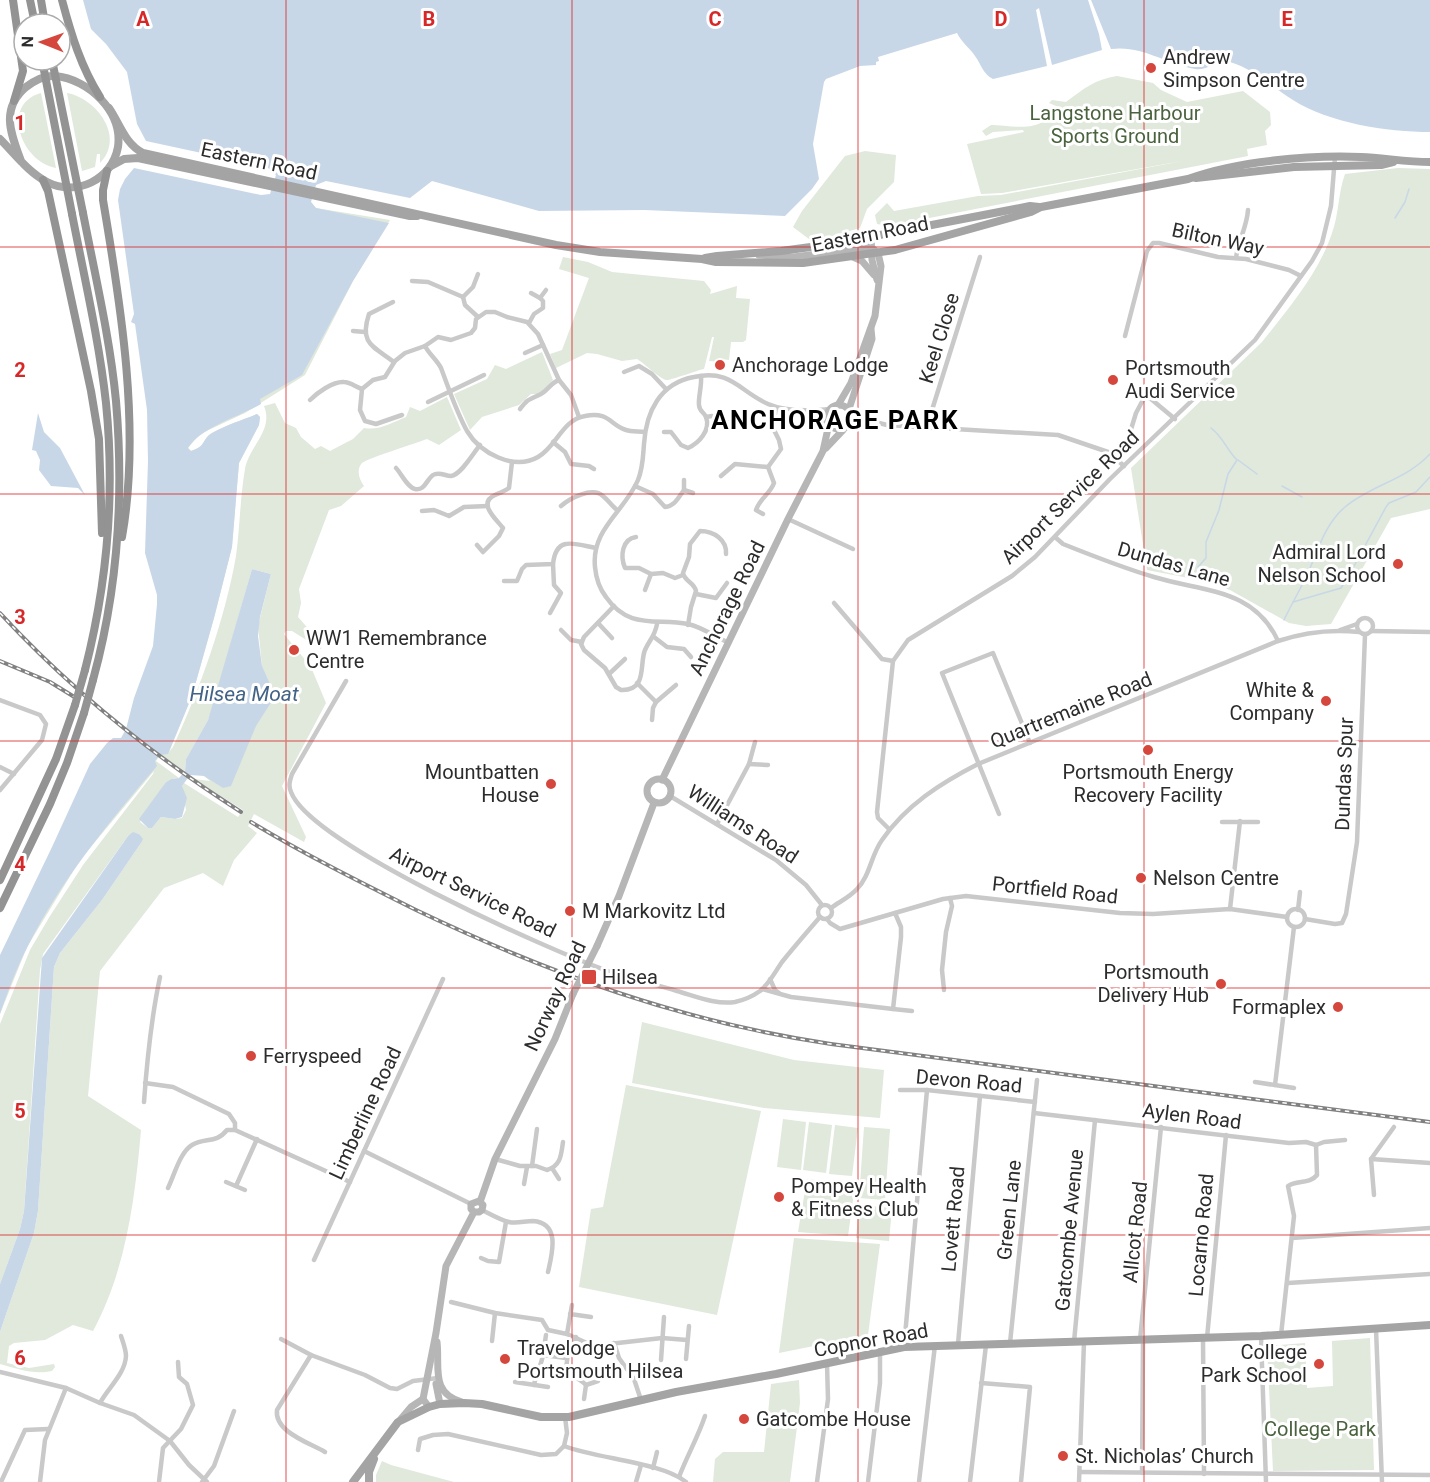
<svg xmlns="http://www.w3.org/2000/svg" width="1430" height="1482" font-family="Roboto,sans-serif">
<style>
.green{fill:#e0e9db;fill-rule:evenodd}
.water{fill:#c8d7e7}
.lines{fill:none;stroke-linecap:round;stroke-linejoin:round}
.stream{stroke:#c8d7e7;stroke-width:1.5}
.street{stroke:#c9c9c9;stroke-width:4.5}
.secondary{stroke:#b6b6b6;stroke-width:7}
.primary{stroke:#a4a4a4;stroke-width:8}
.highway{stroke:#939393;stroke-width:8}
.rail-casing{stroke:#818181;stroke-width:4}
.rail{stroke:#fff;stroke-width:1.5;stroke-dasharray:4.5;stroke-linecap:butt}
.secondary-bridge{stroke:#b6b6b6;stroke-width:7}
.highway-bridge{stroke:#939393;stroke-width:8}
.grid{fill:none;stroke:#d62828;stroke-width:1.5;stroke-opacity:0.55}
.poi-dot{fill:#d5473d;stroke:#fff;stroke-width:2}
.labels{text-anchor:middle;dominant-baseline:central;stroke-width:6;stroke-linejoin:round;paint-order:stroke}
.poi-label{font-size:20px;fill:#2c2c2c;stroke:#fff;text-anchor:start}
.park-label{font-size:20px;fill:#4a633e;stroke:#fff}
.street-label{font-size:20px;fill:#2c2c2c;stroke:#fff}
.water-label{font-size:21px;font-style:italic;fill:#426286;stroke:#fff}
.district-label{font-size:26px;font-weight:bold;letter-spacing:1.5px;fill:#000;stroke:#fff}
.grid-label{font-size:20px;text-anchor:middle;font-weight:bold;fill:#d62828;stroke:#fff;stroke-width:6;stroke-linejoin:round;paint-order:stroke}
</style>
<rect width="100%" height="100%" fill="#fff"/>
<g class="green">
<path d="M1117,76L1153,83L1161,90L1187,102L1243,91L1270,112L1271,125L1265,131L1267,145L1247,149L1248,156L888,226L877,224L875,215L887,203L894,211L978,196L1001,195L1188,160L1002,193L981,194L967,144L1024,132L1023,130L993,132L986,136L982,131L991,125C1006,125 1030,131 1044,121C1049,118 1053,111 1056,106L1049,103L1052,100L1066,102C1083,89 1096,79 1117,76Z"/>
<path d="M41,93L56,168C21,162 0,104 41,93Z"/>
<path d="M67,93C96,98 126,137 100,163V154H97L95,167L82,171Z"/>
<path d="M865,151L896,155L894,182L867,209L860,228L822,239H809L793,227L802,211L845,156Z"/>
<path d="M1398,168L1430,169V509L1391,518L1331,624L1306,626L1289,623L1230,590L1195,577L1194,579L1147,570L1131,468L1262,342C1288,309 1319,273 1332,233C1339,214 1338,193 1345,174Z"/>
<path d="M311,202L316,208L390,220L353,281L305,375L245,413L200,434L188,448L191,451C207,446 201,440 212,433C226,425 242,420 257,414L260,417L259,425L239,463L232,547L214,618L192,696L169,752L173,747C200,689 225,619 236,556C240,527 240,498 245,469C249,446 274,431 264,406L275,403L285,423L296,428L301,437L315,449L321,446L330,451L353,439L364,428C379,431 393,422 406,417L410,407L420,411L447,397L461,430L439,445L427,439C417,443 368,458 362,463C356,470 359,479 364,486L341,506L329,510L299,589L301,603L298,617L320,642L322,646L321,649L292,631H286L284,634L311,667L326,703L282,786L306,837L304,842L254,814L248,826L257,833L234,860L223,886L203,873L164,888L100,971L88,1096L141,1130C135,1199 126,1270 93,1331L73,1325L45,1340L14,1343L9,1346L7,1363L29,1368L54,1364L55,1367L52,1371C34,1375 18,1369 0,1364V1332L34,1233L38,1211L54,967L60,953L102,900L141,843L139,834L135,833L128,836L43,954L40,970L24,1211L20,1229L0,1284V1024L30,950L50,916L83,865L153,774L154,771L80,860L27,947L0,1014V996L21,943L145,765L171,454ZM252,569L271,574L258,626L262,666L204,776L210,781L194,779L243,810L238,817L184,783L182,786L186,810L182,818L175,819L161,817L152,828H148L140,822L166,782L171,779L179,778L156,761L160,755L185,771L186,759L208,720L214,703Z"/>
<path d="M563,257L588,262L612,272L704,281L711,290L710,294L737,286L736,298L750,299L746,340L743,342H731L729,360L721,359L720,362L709,361L714,337H712L704,369C698,370 669,381 666,380C659,378 645,364 637,359L622,361L597,354L587,353L556,368L550,354L562,350L589,278L559,269Z"/>
<path d="M542,352L553,380L539,394H531L519,405L482,417L470,430L454,394L487,379L495,365L506,369Z"/>
<path d="M642,1022L794,1060L884,1070L880,1118L764,1108L632,1083Z"/>
<path d="M626,1085L761,1111L717,1315L579,1287L591,1209L603,1207Z"/>
<path d="M783,1119L806,1122L801,1170L777,1167Z"/>
<path d="M809,1122L832,1125L826,1173L803,1170Z"/>
<path d="M835,1125L858,1128L852,1176L829,1174Z"/>
<path d="M864,1127L890,1129L885,1200L859,1198Z"/>
<path d="M807,1179L855,1185L848,1236L798,1232Z"/>
<path d="M859,1205L892,1208L889,1241L856,1238Z"/>
<path d="M794,1238L880,1244L868,1335L779,1353Z"/>
<path d="M1370,1338L1374,1470L1273,1471L1267,1346L1305,1343L1307,1388L1333,1386L1332,1341Z"/>
<path d="M799,1380L800,1403L790,1482H713L715,1459L723,1452H764L771,1384Z"/>
<path d="M382,1461L391,1465L454,1482H376V1475Z"/>
</g>
<g class="water">
<path d="M83,0H1088L1099,34L1102,50L1052,65L1039,8L1036,10L1047,66L993,79C983,74 981,64 975,56C969,47 962,43 957,33L878,57L879,61L876,62V65L860,66L826,79L824,82L813,144L819,179L812,189L785,216L644,210L539,211L432,181L410,198L326,181L316,185L311,202L316,208L389,223L353,281L302,375L260,399L261,404C239,417 201,427 188,448L191,451C207,446 201,440 212,433C226,425 242,420 257,414L260,417L259,425L239,463L232,547L214,618L192,696L168,754L160,755L155,761L157,766C109,822 61,880 28,946C17,967 8,991 0,1014V955L52,847L90,764L107,743L113,738H121L126,729L134,698L153,646L157,604V595L145,553L148,461L147,410L135,324L131,322L134,314L118,200L120,189L125,179L134,168L261,195L270,194L276,175L267,167L146,141L137,124L127,72L106,44L91,29Z"/>
<path d="M1091,0H1430V132C1387,132 1329,123 1293,100C1272,87 1254,69 1230,62C1218,59 1208,71 1195,69C1166,64 1142,45 1111,49Z"/>
<path d="M38,413L44,432L60,448L85,495L78,488L51,486L39,470L40,460L36,451L32,450Z"/>
<path d="M252,569L271,574L260,617L258,636L262,666L273,691L272,701L256,726L231,786L223,788L204,776L190,775L182,786L187,798L182,817L175,819L161,817L152,828H148L139,819L166,782L171,779L179,778L185,771L186,759L208,720Z"/>
<path d="M133,832L139,834L143,839L141,843L102,900L60,953L54,967L38,1211L34,1233L0,1332V1284L20,1229L24,1211L42,958L128,836Z"/>
</g>
<g class="lines">
<g class="stream">
<path d="M1395,218L1405,202L1409,189"/>
<path d="M1238,460L1257,474"/>
<path d="M1282,486L1302,497"/>
<path d="M1198,567L1206,558V542L1219,510L1228,474L1237,460C1227,450 1223,437 1211,428"/>
<path d="M1293,602L1341,588L1347,579L1386,507L1389,503L1416,492L1430,477"/>
<path d="M1284,620C1291,605 1300,590 1307,575C1318,551 1324,525 1345,507C1371,485 1406,480 1430,454"/>
</g>
<g class="street">
<path d="M1236,258C1238,241 1247,227 1248,210"/>
<path d="M412,281L428,282L463,297"/>
<path d="M531,293L540,298"/>
<path d="M463,297L473,287L478,274"/>
<path d="M463,297L465,305L478,317"/>
<path d="M393,302L369,314C359,344 373,346 394,362"/>
<path d="M529,323L534,314L543,308V301L540,298L546,290"/>
<path d="M353,331L365,332"/>
<path d="M1125,336L1147,251L1153,243H1159L1218,257L1246,259L1289,270L1301,276"/>
<path d="M425,346C429,354 437,360 441,368C449,389 456,411 467,431C480,453 514,471 538,457C557,446 562,420 585,416C609,411 610,425 626,430C632,432 639,431 645,432"/>
<path d="M525,353L543,345"/>
<path d="M624,372L639,366L652,374L666,389"/>
<path d="M310,400C317,393 333,381 344,382C350,382 356,387 362,389"/>
<path d="M428,402L484,375"/>
<path d="M520,409C528,399 528,400 539,395C547,392 550,383 559,380"/>
<path d="M808,411L828,423"/>
<path d="M851,411L867,420L887,425L1058,435L1108,452L1124,466"/>
<path d="M402,415L376,424L365,421L360,410L362,389L373,380L385,377L395,361L405,353L425,346L438,337L451,340L471,333L475,328L476,319L486,312H495L507,317L527,322L538,334L559,380L571,395L579,417"/>
<path d="M706,417L712,416L730,423L732,419"/>
<path d="M847,428L877,425"/>
<path d="M932,428V410L980,257"/>
<path d="M664,432H671L681,445L688,448C699,443 711,430 706,417C704,412 699,411 699,405C698,398 702,386 701,376"/>
<path d="M553,442L565,452L571,464L589,466L594,469"/>
<path d="M1125,449L1136,413L1144,398L1151,399L1175,419"/>
<path d="M396,468C401,473 407,487 415,489C425,491 426,480 433,475C439,471 445,476 451,476C461,475 474,452 480,445"/>
<path d="M721,476L735,464L768,467L781,449L779,440L773,428L776,407"/>
<path d="M635,486L653,494L665,507C675,506 678,498 684,490L693,493"/>
<path d="M684,490V480"/>
<path d="M561,506C569,499 592,486 603,496C608,500 612,506 617,510"/>
<path d="M422,511L434,510L449,516L464,507L488,506"/>
<path d="M763,514L756,510C760,498 770,494 774,483L768,467"/>
<path d="M788,519L853,549"/>
<path d="M636,537C622,539 620,556 625,568H639L651,574L663,573L675,578L683,575"/>
<path d="M1055,537L1063,544C1093,556 1123,568 1154,577C1203,592 1254,588 1278,641"/>
<path d="M477,545L483,552L499,536L503,528C496,519 477,503 495,495C501,492 504,492 509,488L512,462"/>
<path d="M504,581H517L522,569L526,565L553,564C556,535 575,544 596,548"/>
<path d="M645,590L651,574"/>
<path d="M696,594L716,598L727,583"/>
<path d="M834,603L882,659L893,661"/>
<path d="M614,606L584,637L581,644L584,650L605,668L616,687L621,690C648,691 639,664 645,650C650,639 655,636 657,624"/>
<path d="M550,613L561,593L554,585L553,564"/>
<circle cx="1365" cy="626" r="8"/>
<path d="M598,623L612,638"/>
<path d="M688,625L691,607L696,591C694,582 685,582 683,573L689,557L690,544L700,531C714,531 727,540 726,554"/>
<path d="M561,630L571,640L582,642"/>
<path d="M1340,630L1357,624"/>
<path d="M1371,631L1430,632"/>
<path d="M654,637L667,647L684,649L691,657"/>
<path d="M729,643C716,637 702,627 688,624C656,618 629,630 606,597C599,588 596,578 595,567C591,529 625,511 638,480C643,468 643,456 644,444C646,412 660,383 694,377C731,369 739,391 768,404C786,412 811,411 831,409"/>
<path d="M609,674L625,659"/>
<path d="M346,681L292,774C290,780 288,786 291,792C310,844 549,950 608,971C630,979 654,984 677,991C695,996 716,1005 735,1002C744,1000 753,996 760,991C769,984 775,972 782,962C794,947 807,932 820,917"/>
<path d="M637,683L656,702L676,685"/>
<path d="M0,700L40,715L46,724L42,740L0,790"/>
<path d="M652,720L653,708L656,702"/>
<path d="M749,764L768,765"/>
<path d="M0,767L14,774"/>
<path d="M670,796L776,860L806,885L822,905"/>
<path d="M999,814L942,673L993,653L1030,743"/>
<path d="M1222,822H1258"/>
<path d="M717,824L749,764L755,742"/>
<path d="M889,829L878,818L877,812L893,661L908,640L1012,576L1035,557L1110,479L1255,340L1312,261L1322,243L1331,206L1335,157"/>
<circle cx="825" cy="912" r="7"/>
<path d="M831,908C839,902 850,897 857,889C870,876 871,855 882,840C906,805 941,783 978,764L1278,641C1305,632 1331,629 1359,632"/>
<path d="M1230,909L1240,821"/>
<circle cx="1296" cy="918" r="9"/>
<path d="M1298,910L1300,892"/>
<path d="M827,919L830,923L840,929L943,899L966,896L1120,913L1153,914L1230,909L1287,917"/>
<path d="M1305,919L1335,924L1342,923L1346,914L1357,842L1365,635"/>
<path d="M770,979L775,990L779,993"/>
<path d="M762,989L791,997L893,1009L901,937V927L895,913"/>
<path d="M944,990L942,970L946,932L952,906L950,898"/>
<path d="M893,1009L912,1011"/>
<path d="M1255,1082L1294,1088"/>
<path d="M145,1083L173,1087L229,1114L235,1123V1130"/>
<path d="M1275,1085L1294,927"/>
<path d="M900,1090H927L1035,1102"/>
<path d="M144,1102C147,1060 151,1019 160,977"/>
<path d="M1034,1113L1289,1143L1306,1142L1316,1145L1324,1142L1345,1140"/>
<path d="M364,1151L471,1204"/>
<path d="M495,1159L520,1166H536L547,1170C561,1166 561,1155 563,1142"/>
<path d="M1371,1159L1430,1163"/>
<path d="M532,1166L537,1129"/>
<path d="M552,1168L559,1179"/>
<path d="M226,1182L245,1190"/>
<path d="M524,1184L527,1167"/>
<path d="M236,1186L257,1139"/>
<path d="M168,1188C174,1176 180,1152 192,1145C205,1137 216,1144 227,1130H235L350,1182"/>
<path d="M1374,1195L1371,1159L1394,1127"/>
<path d="M482,1210C490,1214 500,1220 509,1222C516,1224 525,1221 533,1221C561,1223 552,1254 548,1272"/>
<path d="M1292,1238L1430,1228"/>
<path d="M481,1258L488,1261L499,1262L506,1222"/>
<path d="M314,1260L443,979"/>
<path d="M1288,1283L1430,1274"/>
<path d="M451,1302L495,1313L542,1320L548,1330L567,1334L589,1344L600,1345L662,1338L687,1340"/>
<path d="M570,1314L591,1317"/>
<path d="M1376,1329L1382,1482"/>
<path d="M567,1334L572,1305"/>
<path d="M546,1335L543,1355L566,1358"/>
<path d="M1281,1335L1294,1216L1288,1186C1297,1180 1310,1184 1317,1175L1316,1145"/>
<path d="M1261,1336L1266,1482"/>
<path d="M576,1337L568,1353L566,1369C570,1377 580,1378 586,1385"/>
<path d="M1203,1338L1204,1474"/>
<path d="M1207,1338L1226,1135"/>
<path d="M281,1339L311,1355L365,1375L390,1388L397,1389L413,1381L438,1378"/>
<path d="M1140,1340L1161,1127"/>
<path d="M492,1341L495,1313"/>
<path d="M1074,1342L1095,1120"/>
<path d="M614,1343L619,1358L634,1379L641,1400"/>
<path d="M1010,1343L1037,1080"/>
<path d="M958,1344L980,1096"/>
<path d="M904,1347L927,1090"/>
<path d="M311,1355L277,1410C274,1432 310,1443 325,1452"/>
<path d="M686,1359L689,1326"/>
<path d="M661,1360L664,1317"/>
<path d="M0,1372L66,1388L100,1403L134,1415L170,1441L189,1465L207,1482"/>
<path d="M515,1382L548,1387"/>
<path d="M981,1383L1030,1387L1021,1482"/>
<path d="M534,1385C536,1374 541,1366 543,1355"/>
<path d="M584,1399L586,1385L598,1381"/>
<path d="M100,1403C108,1388 125,1374 126,1356C126,1350 123,1342 121,1336"/>
<path d="M564,1446C598,1459 661,1462 686,1482"/>
<path d="M418,1450L420,1439L433,1435L448,1434L541,1455L556,1454L564,1446L567,1433L565,1417"/>
<path d="M653,1468L657,1452"/>
<path d="M1080,1472L1430,1475"/>
<path d="M1142,1473L1143,1340"/>
<path d="M679,1477C687,1456 698,1437 705,1416"/>
<path d="M1,1482L25,1430L48,1429"/>
<path d="M40,1482L45,1440L66,1388"/>
<path d="M159,1482L163,1448L181,1429L193,1405L187,1384L179,1377L178,1362"/>
<path d="M202,1482L214,1466L234,1411"/>
<path d="M636,1482L641,1465"/>
<path d="M817,1482L828,1399L827,1364"/>
<path d="M868,1482L880,1383V1351"/>
<path d="M919,1482L935,1345"/>
<path d="M970,1482L986,1345"/>
<path d="M1079,1482L1084,1342"/>
</g>
<g class="secondary">
<path d="M871,236L872,260L877,280"/>
<path d="M759,255L794,257L864,248H872L878,253L881,266L875,316L851,383L838,405"/>
<path d="M853,257L862,261L874,275"/>
<circle cx="839" cy="417" r="12"/>
<path d="M849,409L872,339L871,329"/>
<path d="M826,448L843,430"/>
<circle cx="659" cy="791" r="12"/>
<path d="M662,780L788,519L823,451L829,424"/>
<path d="M597,946L619,896L654,803"/>
<path d="M480,1202L495,1159L555,1039L573,994"/>
<path d="M437,1342C440,1367 430,1393 462,1402"/>
<path d="M436,1384L440,1404"/>
<path d="M429,1407L423,1399L436,1333L446,1266L474,1212H479L482,1210L483,1205L479,1201L471,1204V1209L474,1212"/>
<path d="M400,1420L411,1407L423,1399"/>
</g>
<g class="primary">
<path d="M109,108C120,124 125,144 143,153L556,245L600,252L702,259L716,262L803,263L895,250L1031,212L1041,207L1188,179C1237,161 1309,155 1361,157C1384,158 1407,162 1430,162"/>
<path d="M0,139C15,154 28,172 47,182C76,197 112,180 118,147C123,112 89,79 55,76C44,75 35,80 26,87C0,109 11,134 21,161"/>
<path d="M111,166L124,159L138,158L410,216H417"/>
<path d="M1196,178L1294,167L1381,165L1393,162"/>
<path d="M705,258L717,256L781,251L833,244L1030,206L1039,207"/>
<path d="M353,1482L398,1422L429,1407L440,1404L464,1403L482,1404L541,1417H569L676,1392L776,1374L904,1347L1261,1336L1430,1325"/>
<path d="M369,1482V1472L374,1459"/>
</g>
<g class="highway">
<path d="M13,0L23,71L14,101"/>
<path d="M30,0L35,24"/>
<path d="M41,0L45,24"/>
<path d="M62,0C71,34 81,67 100,97"/>
<path d="M107,171L103,190V200C121,306 141,430 122,537"/>
<path d="M43,180L48,191L91,391L99,439L102,533"/>
<path d="M83,213C95,275 110,338 116,401C124,495 118,589 93,680"/>
<path d="M72,214C84,276 99,340 106,403C115,492 107,584 85,670"/>
<path d="M0,880L56,759L75,705"/>
<path d="M0,908L50,804L67,763L84,713"/>
</g>
<defs>
<g id="rail">
<path d="M0,613C72,691 152,755 241,812"/>
<path d="M0,661L50,682L76,698"/>
<path d="M251,822C304,854 360,882 416,910C550,974 683,1022 831,1044L1430,1122"/>
</g>
</defs>
<use href="#rail" class="rail-casing"/>
<use href="#rail" class="rail"/>
<path class="secondary-bridge" d="M573,994L597,946"/>
<g class="highway-bridge">
<path d="M42,60L72,214"/>
<path d="M52,60L83,213"/>
<path d="M75,705L85,670"/>
<path d="M84,713L93,680"/>
</g>
</g>
<path class="grid" d="M286,0V1482M572,0V1482M858,0V1482M1144,0V1482M0,247H1430M0,494H1430M0,741H1430M0,988H1430M0,1235H1430"/>
<g class="poi-dot">
<circle cx="1151" cy="68" r="6"/>
<circle cx="720" cy="365" r="6"/>
<circle cx="1113" cy="380" r="6"/>
<circle cx="1398" cy="564" r="6"/>
<circle cx="294" cy="650" r="6"/>
<circle cx="1326" cy="701" r="6"/>
<circle cx="1148" cy="750" r="6"/>
<circle cx="551" cy="784" r="6"/>
<circle cx="1141" cy="878" r="6"/>
<circle cx="570" cy="911" r="6"/>
<rect x="581" y="969" width="16" height="16" rx="3"/>
<circle cx="1221" cy="984" r="6"/>
<circle cx="1338" cy="1007" r="6"/>
<circle cx="251" cy="1056" r="6"/>
<circle cx="779" cy="1197" r="6"/>
<circle cx="505" cy="1359" r="6"/>
<circle cx="1319" cy="1364" r="6"/>
<circle cx="744" cy="1419" r="6"/>
<circle cx="1063" cy="1456" r="6"/>
</g>
<g class="labels">
<g class="poi-label">
<text x="1163" y="57">Andrew<tspan x="1163" dy="23">Simpson Centre</tspan></text>
<text x="732" y="365">Anchorage Lodge</text>
<text x="1125" y="368">Portsmouth<tspan x="1125" dy="23">Audi Service</tspan></text>
<text x="1386" y="552" text-anchor="end">Admiral Lord<tspan x="1386" dy="23">Nelson School</tspan></text>
<text x="306" y="638">WW1 Remembrance<tspan x="306" dy="23">Centre</tspan></text>
<text x="1314" y="690" text-anchor="end">White &amp;<tspan x="1314" dy="23">Company</tspan></text>
<text x="539" y="772" text-anchor="end">Mountbatten<tspan x="539" dy="23">House</tspan></text>
<text x="1148" y="772" text-anchor="middle">Portsmouth Energy<tspan x="1148" dy="23">Recovery Facility</tspan></text>
<text x="1153" y="878">Nelson Centre</text>
<text x="582" y="911">M Markovitz Ltd</text>
<text x="1209" y="972" text-anchor="end">Portsmouth<tspan x="1209" dy="23">Delivery Hub</tspan></text>
<text x="602" y="977">Hilsea</text>
<text x="1326" y="1007" text-anchor="end">Formaplex</text>
<text x="263" y="1056">Ferryspeed</text>
<text x="791" y="1186">Pompey Health<tspan x="791" dy="23">&amp; Fitness Club</tspan></text>
<text x="517" y="1348">Travelodge<tspan x="517" dy="23">Portsmouth Hilsea</tspan></text>
<text x="1307" y="1352" text-anchor="end">College<tspan x="1307" dy="23">Park School</tspan></text>
<text x="756" y="1419">Gatcombe House</text>
<text x="1075" y="1456">St. Nicholas’ Church</text>
</g>
<g class="park-label">
<text x="1115" y="113">Langstone Harbour<tspan x="1115" dy="23">Sports Ground</tspan></text>
<text x="1320" y="1429">College Park</text>
</g>
<g class="street-label">
<text transform="translate(259 161) rotate(12)">Eastern Road</text>
<text transform="translate(870 234) rotate(-11)">Eastern Road</text>
<text transform="translate(1218 239) rotate(12)">Bilton Way</text>
<text transform="translate(939 338) rotate(-73)">Keel Close</text>
<text transform="translate(1070 497) rotate(-44)">Airport Service Road</text>
<text transform="translate(1174 564) rotate(16)">Dundas Lane</text>
<text transform="translate(727 608) rotate(-64)">Anchorage Road</text>
<text transform="translate(1071 710) rotate(-22)">Quartremaine Road</text>
<text transform="translate(1344 774) rotate(-88)">Dundas Spur</text>
<text transform="translate(743 824) rotate(33)">Williams Road</text>
<text transform="translate(1055 890) rotate(6)">Portfield Road</text>
<text transform="translate(473 892) rotate(26)">Airport Service Road</text>
<text transform="translate(555 996) rotate(-65)">Norway Road</text>
<text transform="translate(969 1081) rotate(5)">Devon Road</text>
<text transform="translate(365 1113) rotate(-65)">Limberline Road</text>
<text transform="translate(1192 1116) rotate(7)">Aylen Road</text>
<text transform="translate(1009 1210) rotate(-84)">Green Lane</text>
<text transform="translate(953 1219) rotate(-85)">Lovett Road</text>
<text transform="translate(1069 1230) rotate(-85)">Gatcombe Avenue</text>
<text transform="translate(1135 1232) rotate(-84)">Allcot Road</text>
<text transform="translate(1201 1235) rotate(-85)">Locarno Road</text>
<text transform="translate(871 1340) rotate(-10)">Copnor Road</text>
</g>
<g class="water-label">
<text x="244" y="694">Hilsea Moat</text>
</g>
<g class="district-label">
<text x="835" y="420">ANCHORAGE PARK</text>
</g>
</g>
<g class="grid-label">
<text x="143" y="26">A</text>
<text x="429" y="26">B</text>
<text x="715" y="26">C</text>
<text x="1001" y="26">D</text>
<text x="1287" y="26">E</text>
<text x="20" y="130">1</text>
<text x="20" y="377">2</text>
<text x="20" y="624">3</text>
<text x="20" y="871">4</text>
<text x="20" y="1118">5</text>
<text x="20" y="1365">6</text>
</g>
<g transform="translate(42 42) rotate(271)"><circle r="28" fill="#ffffff" stroke="#ababab" stroke-width="1.5"/>
<path d="M0-4.5L10 22L0 15L-10 22Z" fill="#d5473d"/>
<text y="-9" font-size="16" font-weight="bold" text-anchor="middle" fill="#2c2c2c">N</text>
</g>
</svg>
